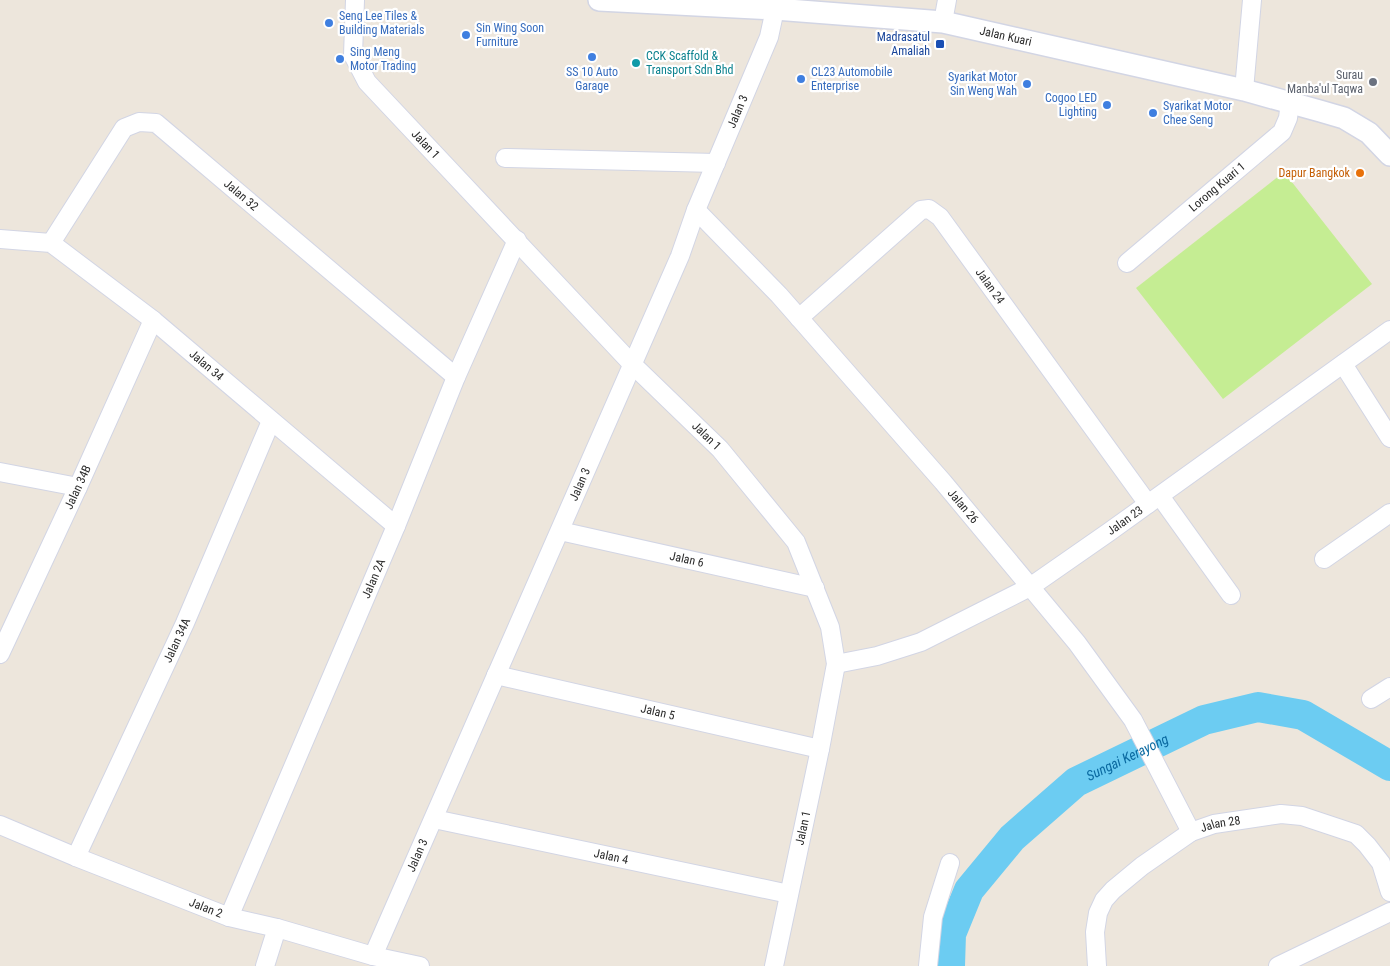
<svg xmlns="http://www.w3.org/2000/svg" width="1390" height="966" font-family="'Roboto Condensed',sans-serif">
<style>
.pitch{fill:#c5ed93}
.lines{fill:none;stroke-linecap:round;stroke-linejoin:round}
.river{stroke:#6cccf2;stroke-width:30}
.minor-casing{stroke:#d2d5e4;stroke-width:20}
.tertiary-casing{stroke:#d2d5e4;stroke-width:24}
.minor{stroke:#fff;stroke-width:18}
.tertiary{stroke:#fff;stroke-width:21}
.shop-dot{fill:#3f7fe0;stroke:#fff;stroke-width:2}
.transit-dot{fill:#1a4fb4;stroke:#fff;stroke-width:2}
.culture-dot{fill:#0f9aa8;stroke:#fff;stroke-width:2}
.worship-dot{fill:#6b7280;stroke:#fff;stroke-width:2}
.food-dot{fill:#e8710a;stroke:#fff;stroke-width:2}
.labels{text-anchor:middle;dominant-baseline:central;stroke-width:4.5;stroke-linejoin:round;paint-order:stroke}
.shop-label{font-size:12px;fill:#366cbe;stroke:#fff;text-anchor:start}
.street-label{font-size:12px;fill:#2b2b2b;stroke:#fff}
.transit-label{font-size:12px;fill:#164399;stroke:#fff;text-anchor:end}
.culture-label{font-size:12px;fill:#0d838f;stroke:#fff;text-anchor:start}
.worship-label{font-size:12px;fill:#5b616d;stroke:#fff;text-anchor:end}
.food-label{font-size:12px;fill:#c56008;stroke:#fff;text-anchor:end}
.water-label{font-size:14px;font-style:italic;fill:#0a69a0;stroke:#fff}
</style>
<rect width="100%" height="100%" fill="#ede6dc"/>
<path class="pitch" d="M1284,172L1372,284L1223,399L1136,288Z"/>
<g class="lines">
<path class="river" id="s1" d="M950,966L951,934L969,890L1012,838L1076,782L1204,720L1258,707L1303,715L1390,766"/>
<defs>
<g id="minor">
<path id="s2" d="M355,0L353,55L367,82L632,364L720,449L796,542L830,627L836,664L820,749L774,966"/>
<path d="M943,22L947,0"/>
<path d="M1244,90L1252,0"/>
<path d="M505,158L716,163"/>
<path id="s3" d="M696,210L779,295L943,482L1077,643L1133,720L1191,832"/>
<path id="s4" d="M0,239L51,243L153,320L396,526"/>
<path id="s5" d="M51,243L124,128L139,122L156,123L456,377"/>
<path id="s6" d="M1127,263L1282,132L1288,118L1290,102"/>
<path id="s7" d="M799,318L921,210L929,209L940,217L1148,504"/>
<path d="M1343,364L1390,438"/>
<path d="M0,472L78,487"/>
<path d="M1160,496L1231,595"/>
<path id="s8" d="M560,531L815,588"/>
<path d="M1324,559L1390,513"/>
<path id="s9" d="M0,654L78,487L153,320"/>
<path id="s10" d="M836,664L877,656L921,642L1030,587L1109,532L1390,330"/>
<path id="s11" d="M496,675L820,749"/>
<path d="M1371,699L1390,687"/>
<path id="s12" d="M434,819L789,894"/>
<path id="s13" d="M0,825L76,857L229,917L277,928L373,956L420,966"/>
<path id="s14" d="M76,857L185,623L271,421"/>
<path id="s15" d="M229,917L396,526L456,377L517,240"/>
<path id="s16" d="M373,956L680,256L696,210L769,37L775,9"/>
<path d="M265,966L277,928"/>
<path d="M928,966L933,917L950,863"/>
<path id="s17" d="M1097,966L1095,932L1098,913L1104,900L1113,890L1142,866L1191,832L1214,824L1281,814L1302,816L1356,834L1367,845L1381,863L1390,892"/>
<path d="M1278,966L1390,912"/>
</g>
<g id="tertiary">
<path id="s18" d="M599,0L775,9L943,22L1244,90L1320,111L1344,118L1369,133L1390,155"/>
</g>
</defs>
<use href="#minor" class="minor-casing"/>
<use href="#tertiary" class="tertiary-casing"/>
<use href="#minor" class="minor"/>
<use href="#tertiary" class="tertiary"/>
</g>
<g class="shop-dot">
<circle cx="329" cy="23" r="5"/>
<circle cx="466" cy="35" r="5"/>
<circle cx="592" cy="57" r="5"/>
<circle cx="340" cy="59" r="5"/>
<circle cx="801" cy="79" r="5"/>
<circle cx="1027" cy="84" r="5"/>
<circle cx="1107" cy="105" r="5"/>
<circle cx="1153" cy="113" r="5"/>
</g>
<rect class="transit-dot" x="935" y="39" width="10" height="10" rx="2.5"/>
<circle class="culture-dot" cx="636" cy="63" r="5"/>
<circle class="worship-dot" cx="1373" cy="82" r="5"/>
<circle class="food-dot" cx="1360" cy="173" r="5"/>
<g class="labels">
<g class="shop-label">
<text x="339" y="16">Seng Lee Tiles &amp;<tspan x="339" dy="14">Building Materials</tspan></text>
<text x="476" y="28">Sin Wing Soon<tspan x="476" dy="14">Furniture</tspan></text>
<text x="350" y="52">Sing Meng<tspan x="350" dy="14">Motor Trading</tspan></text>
<text x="592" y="72" text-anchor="middle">SS 10 Auto<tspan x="592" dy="14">Garage</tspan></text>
<text x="811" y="72">CL23 Automobile<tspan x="811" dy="14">Enterprise</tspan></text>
<text x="1017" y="77" text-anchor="end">Syarikat Motor<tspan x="1017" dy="14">Sin Weng Wah</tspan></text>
<text x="1097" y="98" text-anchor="end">Cogoo LED<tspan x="1097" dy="14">Lighting</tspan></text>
<text x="1163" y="106">Syarikat Motor<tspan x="1163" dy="14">Chee Seng</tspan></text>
</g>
<g class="street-label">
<text stroke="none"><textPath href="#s18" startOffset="409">Jalan Kuari</textPath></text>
<text stroke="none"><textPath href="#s16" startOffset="920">Jalan 3</textPath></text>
<text stroke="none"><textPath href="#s2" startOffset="171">Jalan 1</textPath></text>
<text stroke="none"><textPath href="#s6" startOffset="118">Lorong Kuari 1</textPath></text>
<text stroke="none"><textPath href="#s5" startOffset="281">Jalan 32</textPath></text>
<text stroke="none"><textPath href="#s7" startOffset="270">Jalan 24</textPath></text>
<text stroke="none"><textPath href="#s4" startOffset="249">Jalan 34</textPath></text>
<text stroke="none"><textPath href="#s2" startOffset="576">Jalan 1</textPath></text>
<text stroke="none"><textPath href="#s16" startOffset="515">Jalan 3</textPath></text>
<text stroke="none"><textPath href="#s9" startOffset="184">Jalan 34B</textPath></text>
<text stroke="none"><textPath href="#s3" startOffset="399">Jalan 26</textPath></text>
<text stroke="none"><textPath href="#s10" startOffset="326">Jalan 23</textPath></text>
<text stroke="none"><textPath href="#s8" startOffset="130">Jalan 6</textPath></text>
<text stroke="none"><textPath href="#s15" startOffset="368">Jalan 2A</textPath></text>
<text stroke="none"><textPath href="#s14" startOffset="239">Jalan 34A</textPath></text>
<text stroke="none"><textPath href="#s11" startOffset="166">Jalan 5</textPath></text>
<text stroke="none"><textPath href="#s17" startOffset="209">Jalan 28</textPath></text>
<text transform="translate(803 828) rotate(-78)">Jalan 1</text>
<text stroke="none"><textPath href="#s16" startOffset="110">Jalan 3</textPath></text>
<text stroke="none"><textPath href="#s12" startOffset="181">Jalan 4</textPath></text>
<text stroke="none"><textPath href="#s13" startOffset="222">Jalan 2</textPath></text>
</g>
<g class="transit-label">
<text x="930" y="37">Madrasatul<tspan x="930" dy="14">Amaliah</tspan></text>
</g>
<g class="culture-label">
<text x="646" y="56">CCK Scaffold &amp;<tspan x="646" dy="14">Transport Sdn Bhd</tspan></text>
</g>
<g class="worship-label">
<text x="1363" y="75">Surau<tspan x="1363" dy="14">Manba'ul Taqwa</tspan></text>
</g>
<g class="food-label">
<text x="1350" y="173">Dapur Bangkok</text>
</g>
<g class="water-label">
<text stroke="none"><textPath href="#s1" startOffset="289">Sungai Kerayong</textPath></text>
</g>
</g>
</svg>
